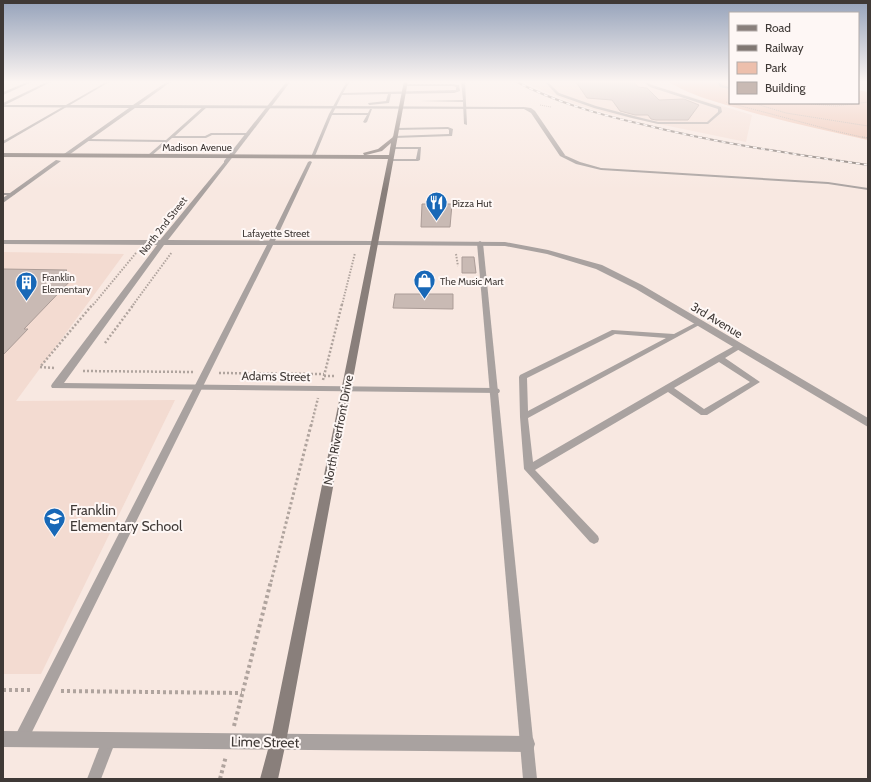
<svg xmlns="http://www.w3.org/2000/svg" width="871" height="782" font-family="Cabin,sans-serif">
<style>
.built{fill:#f3dbd1}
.green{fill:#edbfac}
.building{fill:#c9bab4;stroke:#ab9c97}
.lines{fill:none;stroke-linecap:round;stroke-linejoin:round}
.path-far5{stroke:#b0a49e;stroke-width:1;stroke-dasharray:1 1;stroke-linecap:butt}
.path-far4{stroke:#b0a49e;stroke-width:1.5;stroke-dasharray:1 1;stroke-linecap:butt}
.path-far3{stroke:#b0a49e;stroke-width:2;stroke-dasharray:1.5 1.5;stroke-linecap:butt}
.path-far2{stroke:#b0a49e;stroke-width:2.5;stroke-dasharray:2 2;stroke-linecap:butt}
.path-far1{stroke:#b0a49e;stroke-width:3;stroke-dasharray:2.5 2.5;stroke-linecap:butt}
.path{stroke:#b0a49e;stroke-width:4;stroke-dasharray:3 3;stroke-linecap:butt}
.service{fill:#a9a2a0;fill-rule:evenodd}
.minor{fill:#a9a2a0;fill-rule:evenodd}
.tertiary{fill:#a9a2a0;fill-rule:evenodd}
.secondary{fill:#897f7b;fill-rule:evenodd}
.rail-casing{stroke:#807772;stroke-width:2}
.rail{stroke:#fef7f5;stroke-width:1.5;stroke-dasharray:4;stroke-linecap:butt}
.labels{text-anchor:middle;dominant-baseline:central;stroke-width:4;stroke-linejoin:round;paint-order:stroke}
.far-street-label{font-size:10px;fill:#3f3936;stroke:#fef7f5}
.far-poi-label{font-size:10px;fill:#3f3936;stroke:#fef7f5;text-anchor:start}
.street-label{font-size:12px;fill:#3f3936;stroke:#fef7f5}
.near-poi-label{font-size:14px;fill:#3f3936;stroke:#fef7f5;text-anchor:start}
.near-street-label{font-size:14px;fill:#3f3936;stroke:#fef7f5}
</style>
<rect width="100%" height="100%" fill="#f8e8e1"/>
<g class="built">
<path d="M523,81H648L653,85L752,115L746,142L606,113L575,104L532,86Z"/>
<path d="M3,252L124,254L16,401L175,400L41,674H3Z"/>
</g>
<path class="green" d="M668,81H730V103H858V90L868,92V140C824,130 780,121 737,108C713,101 689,95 668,81Z"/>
<g class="building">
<path d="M576,82H634L638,87L647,88L659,100L684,99L699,105L688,120H656L651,119L648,115H635L620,111L612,100L587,98Z"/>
<path d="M422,204H452L450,227H421Z"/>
<path d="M462,257H474L476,273H462Z"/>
<path d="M3,269L67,270L61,276H75L24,329H28L3,355Z"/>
<path d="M395,294H453V309L393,308Z"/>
</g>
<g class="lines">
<g class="path-far5">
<path d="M674,81L680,84"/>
<path d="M726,102L835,131L866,138"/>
<path d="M753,103L786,113L868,126"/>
<path d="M799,103L836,106L868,102"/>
<path d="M540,105L551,107"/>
</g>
<path class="path-far4" d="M862,137L868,138"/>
<g class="path-far3">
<path d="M456,254L458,266"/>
<path d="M93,305L136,253"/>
<path d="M133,305L172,252"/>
<path d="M342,305L355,253"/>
</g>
<g class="path-far2">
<path d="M105,343L134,304"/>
<path d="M54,368L40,367L93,304"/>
<path d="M83,371L194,372"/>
<path d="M219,373L324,374"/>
<path d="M324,376H336"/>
<path d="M323,380L342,304"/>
<path d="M311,426L318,398"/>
</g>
<path class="path-far1" d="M271,582L311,425"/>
<g class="path">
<path d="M3,690H30"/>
<path d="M61,691L242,693"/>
<path d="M234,726L271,581"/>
<path d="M220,779L226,756"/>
</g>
<g class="service">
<path d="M108,81H111L3,144V141Z"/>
<path d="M347,81H350L343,93L456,90V87L453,86H404L405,84H453L459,85L460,91L454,93L391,94L389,103L369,105L368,103L386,101L388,94L342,95L333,113H368L370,109H372L367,122L365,123L363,122L367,115H332L315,156L311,157L329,114Z"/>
<path d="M461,81H465L467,125L464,124L463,102L420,101L463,100Z"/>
<path d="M544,81H547L559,93L596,106L634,116L658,122H707L718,112V109L650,87L642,81H644L652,85L721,107L722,112L708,124H658L632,118L594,108L557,95Z"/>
<path d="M204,106L207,107L175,136H205L211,133H248L250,134L248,135H212L206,138H172L150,157L148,156V155L163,142L87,141L85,140L87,139L166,140Z"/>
<path d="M448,127L453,129L452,136L394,138L392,137L394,136L449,134V130L448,129L395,130L396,128Z"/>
<path d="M391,147H421L420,160L418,161H388V160L390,159H416L418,149H392L390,148Z"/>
<path d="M562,154L580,162L601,168L828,182L868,188V190L828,184L601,170L576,164L560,156V154Z"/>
<path d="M310,161L312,162L274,243L26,744L21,746L16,744L14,739L16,734L268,243L308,162Z"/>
<path d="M3,193H13L15,194L13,195H3Z"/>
<path d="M480,241L483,243L537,779H523L477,243Z"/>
<path d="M699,321L702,323L701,324L528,418L533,462L716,356L736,345H739L743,347L725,358L760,382L707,415H701L668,392L535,470L598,536L599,539L598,542L594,544L590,542L524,469L520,417L519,377L520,375L612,330L674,334ZM615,334L666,338L528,411L527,378ZM719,362L750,382L704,409L674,388Z"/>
<path d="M109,733L114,735L116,740L101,779H87L104,735Z"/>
</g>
<g class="minor">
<path d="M30,81H34L3,95V92Z"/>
<path d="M168,81H172L139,105L524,107L531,108L535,111L565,155L560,156L531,113L524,109L135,108L66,157L64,156V154L129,108L3,107V105H133Z"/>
<path d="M716,81H720L722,85L730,87V89L720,87Z"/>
<path d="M56,160L61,161L3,203V198Z"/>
<path d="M226,160L228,161V163L168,240L374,241L378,243L374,245H164L64,383L495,388L499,389L500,391L499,393L52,388L51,386L52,384L157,245L3,244V240H160Z"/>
<path d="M3,731L527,736L533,738L535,744L533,750L527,752L3,747Z"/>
</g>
<g class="tertiary">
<path d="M49,81H53L3,106V103Z"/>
<path d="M287,81H291L228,163H224V161Z"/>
<path d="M371,241L505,242L548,250L602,265L642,285L868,418V427L636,289L596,269L547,254L505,246L374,245L370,243Z"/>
</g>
<path class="secondary" d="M404,81H408L286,742L278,779H260L270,742L388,159L3,157V153L364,155L363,153L378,149L393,137ZM391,143L389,155H366L382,151Z"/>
<defs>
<path id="rail" d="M515,81C555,102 597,114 641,124C716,143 792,154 868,165"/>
</defs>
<use href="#rail" class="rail-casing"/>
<use href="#rail" class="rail"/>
</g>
<linearGradient id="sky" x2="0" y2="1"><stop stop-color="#95a2ba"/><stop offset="0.43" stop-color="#fcf5f2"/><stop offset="1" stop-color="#fcf5f2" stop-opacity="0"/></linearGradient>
<rect width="871" height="190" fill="url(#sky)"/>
<defs>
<symbol id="restaurant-pin" viewBox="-11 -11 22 30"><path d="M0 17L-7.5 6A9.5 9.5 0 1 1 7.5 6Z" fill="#1868b7" stroke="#fef7f5"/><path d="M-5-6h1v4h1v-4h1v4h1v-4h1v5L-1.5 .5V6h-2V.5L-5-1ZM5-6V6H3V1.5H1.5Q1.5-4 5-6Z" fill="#fff"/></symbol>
<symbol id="shop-pin" viewBox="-11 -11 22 30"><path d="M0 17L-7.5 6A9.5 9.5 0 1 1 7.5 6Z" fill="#1868b7" stroke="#fef7f5"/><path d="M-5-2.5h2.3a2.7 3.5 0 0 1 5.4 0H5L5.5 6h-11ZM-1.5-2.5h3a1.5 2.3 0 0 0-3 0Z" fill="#fff"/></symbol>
<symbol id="building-pin" viewBox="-11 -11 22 30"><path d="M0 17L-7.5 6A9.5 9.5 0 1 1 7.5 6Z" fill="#1868b7" stroke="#fef7f5"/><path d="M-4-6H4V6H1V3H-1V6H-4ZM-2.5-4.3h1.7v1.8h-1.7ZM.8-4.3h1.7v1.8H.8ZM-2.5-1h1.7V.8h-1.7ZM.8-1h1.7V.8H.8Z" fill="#fff"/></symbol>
<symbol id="school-pin" viewBox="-11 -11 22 30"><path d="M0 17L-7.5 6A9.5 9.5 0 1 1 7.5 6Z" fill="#1868b7" stroke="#fef7f5"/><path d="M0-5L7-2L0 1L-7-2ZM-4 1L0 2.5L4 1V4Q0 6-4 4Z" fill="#fff"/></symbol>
</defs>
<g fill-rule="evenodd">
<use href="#restaurant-pin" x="424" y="190" width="25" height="34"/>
<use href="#shop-pin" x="412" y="268" width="25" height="34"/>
<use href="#building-pin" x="14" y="270" width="25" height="34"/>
<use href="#school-pin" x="42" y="506" width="25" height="34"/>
</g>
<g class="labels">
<g class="far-street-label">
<text x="197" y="147">Madison Avenue</text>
<text transform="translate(163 226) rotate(-52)">North 2nd Street</text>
<text x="276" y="233">Lafayette Street</text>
</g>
<g class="far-poi-label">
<text x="452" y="203">Pizza Hut</text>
<text x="42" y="277">Franklin<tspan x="42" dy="12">Elementary</tspan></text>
<text x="440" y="281">The Music Mart</text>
</g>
<g class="street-label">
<text transform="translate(717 320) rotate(31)">3rd Avenue</text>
<text transform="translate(276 376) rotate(1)">Adams Street</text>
<text transform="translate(338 430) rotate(-79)">North Riverfront Drive</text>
</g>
<g class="near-poi-label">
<text x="70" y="510">Franklin<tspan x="70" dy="16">Elementary School</tspan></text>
</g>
<g class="near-street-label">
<text transform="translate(265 742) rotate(1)">Lime Street</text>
</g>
</g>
<rect width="871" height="782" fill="none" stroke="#3f3936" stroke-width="8"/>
<rect x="729" y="12" width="130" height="92" fill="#fef7f5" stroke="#b2aba9"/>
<rect x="737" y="25" width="20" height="6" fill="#897f7b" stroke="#b2aba9"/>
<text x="765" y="32" font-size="12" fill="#3f3936">Road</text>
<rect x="737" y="45" width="20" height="6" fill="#807772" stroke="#b2aba9"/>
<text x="765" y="52" font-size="12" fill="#3f3936">Railway</text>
<rect x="737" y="62" width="20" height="12" fill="#edbfac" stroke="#b2aba9"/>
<text x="765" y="72" font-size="12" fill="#3f3936">Park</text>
<rect x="737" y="82" width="20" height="12" fill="#c9bab4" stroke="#b2aba9"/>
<text x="765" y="92" font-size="12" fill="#3f3936">Building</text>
</svg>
